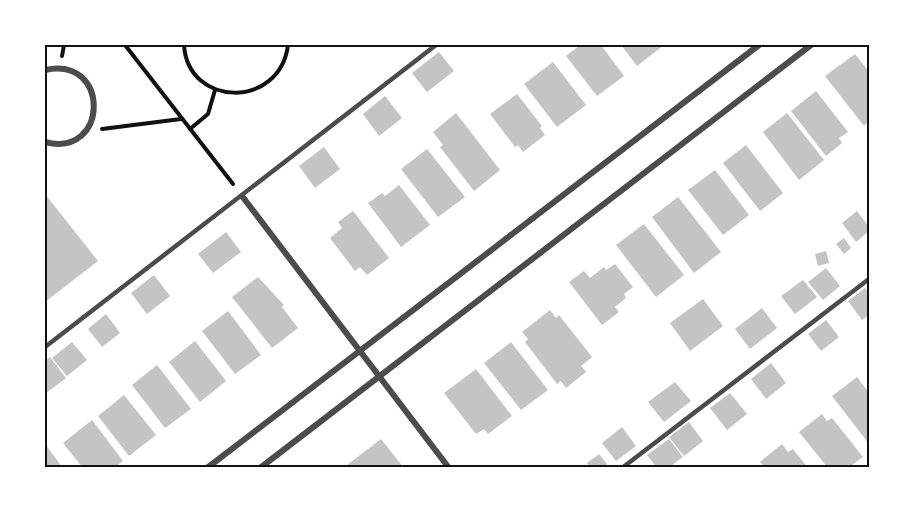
<svg xmlns="http://www.w3.org/2000/svg" width="914" height="513" font-family="'Fira Sans Condensed',sans-serif">
<style>
.building{fill:#c4c4c4}
.lines{fill:none;stroke-linecap:round;stroke-linejoin:round}
.path{stroke:#111;stroke-width:4}
.service{stroke:#4c4c4c;stroke-width:4.5}
.minor{stroke:#4c4c4c;stroke-width:6}
.neatline{fill:none;stroke:#111;stroke-width:2}
</style>
<rect width="100%" height="100%" fill="#fff"/>
<g class="building">
<path d="M580,45H601L624,76L597,96L566,56Z"/>
<path d="M621,45H664L637,66Z"/>
<path d="M439,52L454,71L427,92L412,73Z"/>
<path d="M855,54L869,72V121L864,126L825,76Z"/>
<path d="M553,62L586,105L557,127L524,84Z"/>
<path d="M816,91L848,132L839,138L842,143L826,156L791,111Z"/>
<path d="M517,94L542,126L540,128L545,135L523,152L518,145L515,147L490,114Z"/>
<path d="M385,96L402,118L379,136L363,114Z"/>
<path d="M456,113L500,170L474,191L440,147L443,145L433,132Z"/>
<path d="M787,113L824,160L799,180L763,132Z"/>
<path d="M746,145L783,193L760,211L723,163Z"/>
<path d="M324,147L340,169L315,188L299,166Z"/>
<path d="M427,149L465,197L438,217L401,169Z"/>
<path d="M715,170L749,215L723,235L688,190Z"/>
<path d="M399,185L430,225L401,247L368,203L382,193L385,196Z"/>
<path d="M45,194L98,261L45,302Z"/>
<path d="M678,197L721,252L694,273L652,217Z"/>
<path d="M353,211L389,258L367,275L360,267L355,271L330,238L342,228L338,222Z"/>
<path d="M857,211L869,227V231L856,242L842,223Z"/>
<path d="M644,224L684,275L656,297L616,245Z"/>
<path d="M226,232L241,252L213,273L198,254Z"/>
<path d="M844,238L851,248L844,254L836,244Z"/>
<path d="M826,251L829,263L818,266L815,254Z"/>
<path d="M615,264L633,287L624,294L626,298L615,307L619,312L602,325L569,282L584,271L590,278L604,267L606,270Z"/>
<path d="M826,268L840,286L823,300L808,282Z"/>
<path d="M154,275L170,296L147,314L131,293Z"/>
<path d="M258,277L284,305L282,307L298,328L272,348L232,297Z"/>
<path d="M803,280L817,297L795,314L781,296Z"/>
<path d="M865,288L869,293V315L862,320L848,301Z"/>
<path d="M703,299L723,326L690,351L670,323Z"/>
<path d="M762,308L777,328L750,349L735,329Z"/>
<path d="M550,310L556,318L559,315L592,357L581,366L586,372L566,388L561,381L557,384L525,342L528,339L522,332Z"/>
<path d="M228,311L261,355L235,374L202,331Z"/>
<path d="M106,314L120,333L102,347L88,329Z"/>
<path d="M826,320L839,337L821,351L808,334Z"/>
<path d="M195,341L226,381L200,402L169,362Z"/>
<path d="M72,342L87,360L67,376L52,358Z"/>
<path d="M511,342L548,390L521,410L484,363Z"/>
<path d="M50,357L66,378L45,394V361Z"/>
<path d="M771,363L786,383L766,399L751,379Z"/>
<path d="M157,365L191,409L165,428L132,385Z"/>
<path d="M476,369L512,416L488,434L484,429L476,434L444,393Z"/>
<path d="M857,377L869,393V444L832,396Z"/>
<path d="M675,382L691,401L664,422L648,402Z"/>
<path d="M730,393L747,414L727,430L710,408Z"/>
<path d="M124,395L156,435L129,456L98,416Z"/>
<path d="M822,414L827,421L832,418L863,457L848,468H828L799,432Z"/>
<path d="M92,420L123,461L114,468H83L63,443Z"/>
<path d="M689,422L703,441L684,456L669,437Z"/>
<path d="M622,427L636,446L616,461L602,443Z"/>
<path d="M381,439L404,468H349L347,465Z"/>
<path d="M669,439L683,457L668,468H657L647,455Z"/>
<path d="M45,444L63,468H45Z"/>
<path d="M782,444L788,452L793,449L808,468H765L760,462Z"/>
<path d="M599,454L607,464L601,468H591L587,463Z"/>
</g>
<g class="lines">
<g class="path">
<path d="M125,45L233,184"/>
<path d="M184,45C188,108 280,109 288,45"/>
<path d="M62,56L64,45"/>
<path d="M102,129L181,119"/>
<path d="M190,129L208,114L215,90"/>
</g>
<g class="service">
<path d="M45,347L436,45"/>
<path d="M622,468L869,279"/>
</g>
<g class="minor">
<path d="M45,70C111,55 109,159 45,142"/>
<path d="M242,196L449,468"/>
<path d="M207,468L759,45"/>
<path d="M260,468L811,45"/>
</g>
</g>
<rect width="914" height="513" fill="none" stroke="#ffffff" stroke-width="93"/>
<rect x="46" y="46" width="822" height="420" class="neatline"/>
</svg>
